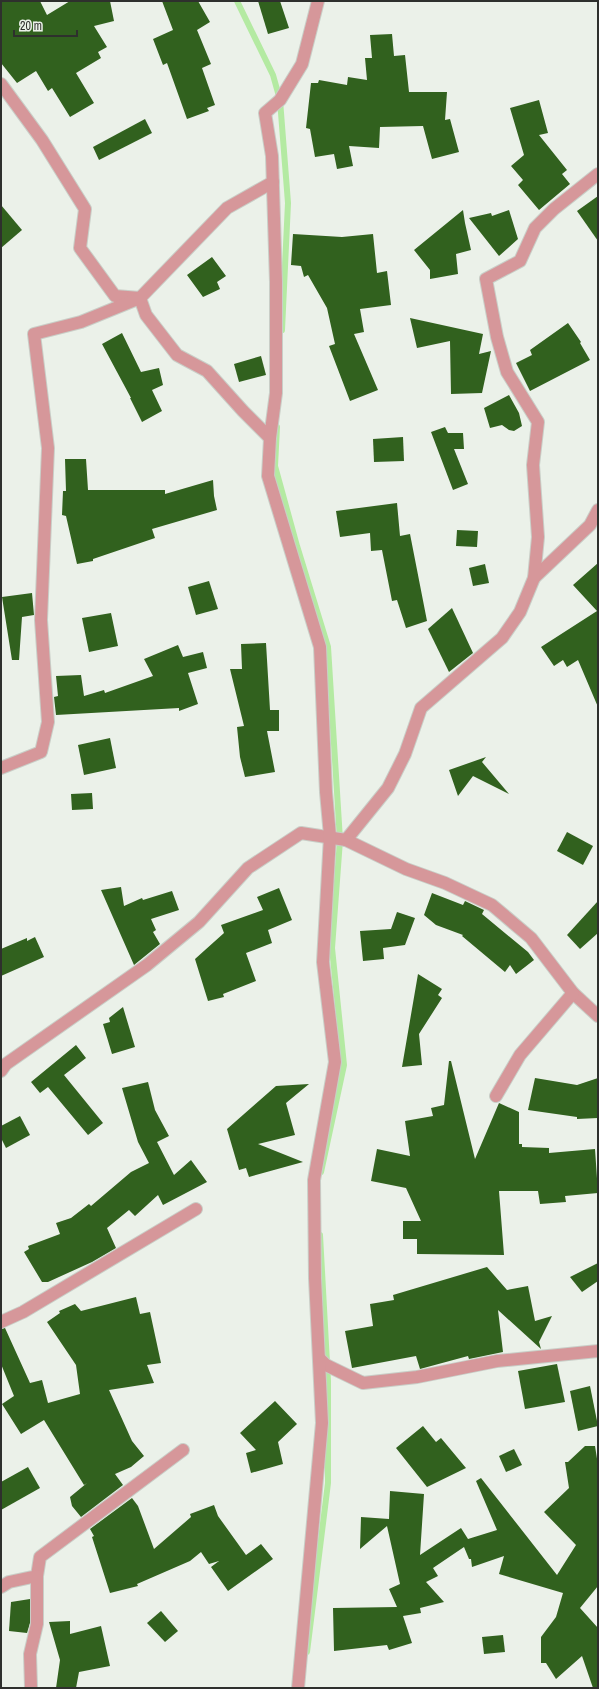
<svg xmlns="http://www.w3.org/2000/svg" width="599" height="1689" font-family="'Archivo Narrow',sans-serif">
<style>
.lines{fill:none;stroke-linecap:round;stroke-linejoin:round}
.stream{stroke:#b4eaa2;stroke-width:6}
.building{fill:#31611e}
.minor-casing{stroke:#c9cec7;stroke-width:14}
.minor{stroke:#d6979a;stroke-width:12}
</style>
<rect width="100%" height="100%" fill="#ebf1e9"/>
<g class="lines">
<g class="stream">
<path d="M237,1L273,75L280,100L288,203L282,330"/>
<path d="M277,427L275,466L297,546L328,647L340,840L332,948L344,1065L321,1172"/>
<path d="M307,1652L328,1483V1381L320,1235"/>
</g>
</g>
<g class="building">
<path d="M1,1H40L47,15L70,1H110L114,21L94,26L107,47L98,52L101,58L76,73L94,103L70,117L52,88L48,91L36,71L17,83L1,63Z"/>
<path d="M162,1H198L210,22L197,30L211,64L202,68L215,105L207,108L209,111L187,119L167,63L163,65L153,39L173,30Z"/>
<path d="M258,1H280L289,28L268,34Z"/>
<path d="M392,34L394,56L405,55L409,92H447L445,120L450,119L459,152L432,159L423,126L380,127L379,148L349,146L353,166L337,169L334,154L315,157L310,129L306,128L311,83H318L319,80L347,85L348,77L367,80L365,58H372L370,35Z"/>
<path d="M539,100L548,133L539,135L567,170L562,174L570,184L539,210L518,185L523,180L511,166L524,155L510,108Z"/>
<path d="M145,119L152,133L99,160L93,147Z"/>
<path d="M598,196V241L577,211Z"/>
<path d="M1,205L22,230L1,248Z"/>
<path d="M463,210L465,223L471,250L456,254L458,274L430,279V270L414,250Z"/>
<path d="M509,210L518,239L499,256L469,218L491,213L492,216Z"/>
<path d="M293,234L342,237L373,234L377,273L387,271L391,305L360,309L364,332L354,334L378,390L350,401L329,346L335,344L327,308L308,275L304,277L301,266L291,265Z"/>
<path d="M212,257L226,276L217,282L220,289L203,297L187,275Z"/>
<path d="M410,318L483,334L479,354L491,351L482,393L451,394L450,341L417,348Z"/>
<path d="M568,323L581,342L580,343L590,360L530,391L516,363L532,355L530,350Z"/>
<path d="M122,333L141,372L159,368L163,385L152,390L162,411L142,422L130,398H131L102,344Z"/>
<path d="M261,356L266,375L239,382L234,364Z"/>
<path d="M509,395L519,413L522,426L514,431L509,430L502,425L490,428L484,408Z"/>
<path d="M445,427L448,433H463L464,449H454L468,484L453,490L431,432Z"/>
<path d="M403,437L404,461L374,462L373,439Z"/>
<path d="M65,459H86L88,490H165V494L213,480L214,496L217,510L152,529L155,538L93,559V561L77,564L66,516L62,515L63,491H66Z"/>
<path d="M397,503L400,536L410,534L427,621L406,628L397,600L392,601L382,550L371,551L370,533L340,537L336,511Z"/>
<path d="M457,530L478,531L477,547L456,546Z"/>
<path d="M598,563V707L578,660L567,667L563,660L554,666L541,647L597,611L573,585Z"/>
<path d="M485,564L489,583L473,586L469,568Z"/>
<path d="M209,581L218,609L196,615L188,587Z"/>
<path d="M32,593L34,615L22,617L19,660H12L2,597Z"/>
<path d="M452,608L473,653L449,672L428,629Z"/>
<path d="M111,613L118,646L89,652L82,618Z"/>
<path d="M266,643L270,710H279V731H267L275,772L245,777L240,757L237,727L244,726L230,669H242L241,644Z"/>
<path d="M178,645L183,657L203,652L207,668L188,673L198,704L179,711V708L56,715L54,697L58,696L56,676L81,675L84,696L104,690L105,693L153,676L144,659Z"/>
<path d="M110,738L116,768L84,775L78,745Z"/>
<path d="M486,757L482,762L509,794L473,776L458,796L449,770Z"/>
<path d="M92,793L93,809L72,810L71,794Z"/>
<path d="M567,832L593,846L583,865L557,851Z"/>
<path d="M121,887L124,906L142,898L143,900L172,891L179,910L151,919L156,930L153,932L160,944L134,965L101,890Z"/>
<path d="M279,888L292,920L268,930L272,943L246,953L256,981L223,994L224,997L208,1001L195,959L224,933L221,925L263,910L257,897Z"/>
<path d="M432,893L463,905L465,901L484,910L482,914L528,952L534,960L516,974L510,965L505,972L462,936L463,935L436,925L424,915Z"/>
<path d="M598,901V933L580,949L567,935Z"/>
<path d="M397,912L415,918L405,945L383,948L384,959L363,961L360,931L391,929Z"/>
<path d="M35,937L44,957L1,976V949L27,938V941Z"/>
<path d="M418,974L442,989L438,995L442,998L419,1034L422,1065L402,1067Z"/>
<path d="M123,1007L135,1047L112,1054L103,1024L110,1022L109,1018Z"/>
<path d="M76,1045L86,1058L64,1075L103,1123L88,1135L48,1087L40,1093L31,1082Z"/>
<path d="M449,1061H451L475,1159L499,1103L519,1112V1144H522V1147L549,1148V1153L595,1149L598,1193L565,1196L566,1202L540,1204L538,1191H499L504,1255L417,1254V1239H403V1221H421L406,1188L371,1181L377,1149L410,1156L405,1121L433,1116L431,1108L444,1105Z"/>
<path d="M535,1078L577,1085L598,1078V1118L577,1119V1117L528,1110Z"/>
<path d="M148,1082L155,1110L169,1136L157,1142L174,1175L191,1160L207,1182L163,1205L158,1195L135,1216L129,1210L107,1228L116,1248L92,1262L48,1282H42L24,1252L29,1249L28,1246L60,1234L56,1223L71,1218L89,1204L91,1206L131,1172L149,1163L138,1142L122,1088Z"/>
<path d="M309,1084L286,1103L295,1135L258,1144L303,1162L249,1177L246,1168L239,1170L227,1129L276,1086Z"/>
<path d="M20,1116L30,1135L6,1148L1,1138V1126Z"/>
<path d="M598,1263V1281L582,1292L570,1277Z"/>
<path d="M487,1267L507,1290L528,1286L535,1321L552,1316L539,1342L541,1349L498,1310L503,1352L469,1359L468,1356L420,1369L416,1356L352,1368L345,1331L373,1326L370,1304L394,1300L393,1295Z"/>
<path d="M136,1297L140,1314L150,1312L161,1363L147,1365L154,1383L109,1390L132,1441L144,1456L131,1467L115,1474L123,1485L81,1517L72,1506L70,1497L87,1483L84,1485L44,1420L21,1434L2,1404L14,1396L1,1364V1329L5,1328L30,1383L42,1380L48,1403L80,1394L76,1365L47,1322L60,1313L59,1311L75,1304L81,1311Z"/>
<path d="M557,1364L565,1402L525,1409L518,1371Z"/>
<path d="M590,1386L598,1426L578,1431L570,1391Z"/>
<path d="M275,1401L297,1424L278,1442L283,1464L251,1473L246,1453L256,1450L240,1433Z"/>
<path d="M423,1426L436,1442L441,1438L466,1468L427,1487L396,1448Z"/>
<path d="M585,1446H595L598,1465V1586L580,1608L598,1628V1688H593L582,1656L556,1679L546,1663H541V1637L556,1617L563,1593L499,1574L504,1556L472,1567L471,1559H469L464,1547L433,1568L438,1576L426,1582L444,1602L420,1608L421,1613L403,1616L412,1643L389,1650L387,1645L334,1651L333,1608L397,1607L389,1589L400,1584L387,1526L360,1549L361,1517L389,1519L390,1491L424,1494L420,1555L461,1528L468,1539L497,1530L476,1481L481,1478L557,1575L576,1545L544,1512L569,1488L565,1462H568Z"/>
<path d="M514,1449L522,1465L506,1472L499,1456Z"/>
<path d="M28,1467L40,1488L1,1510V1482Z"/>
<path d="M132,1498L138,1506L154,1549L191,1517L190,1514L214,1505L218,1516L246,1555L261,1544L273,1559L228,1591L211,1567L219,1561L209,1564L201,1552L190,1561L137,1584L138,1586L110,1593L92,1537L94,1536L90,1529Z"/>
<path d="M30,1599V1623L27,1633L9,1631L11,1602Z"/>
<path d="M161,1611L178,1631L165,1642L147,1623Z"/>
<path d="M70,1621V1634L101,1626L110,1666L79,1672L76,1688H56L60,1660L49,1622Z"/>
<path d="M503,1635L505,1652L484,1654L482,1637Z"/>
</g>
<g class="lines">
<defs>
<g id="minor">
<path d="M1,84L42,140L85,209L80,248L115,296L140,298L146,315L177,355L207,371L243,411L270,438"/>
<path d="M534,578L590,525L598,510"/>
<path d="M1,768L41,752L48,722L41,620L48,448L34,334L81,322L140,298L227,208L273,182"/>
<path d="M346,840L388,788L405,754L421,708L502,638L520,612L534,578L538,537L533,465L538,422L507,372L497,337L486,279L520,261L535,228L554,209L598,174"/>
<path d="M1,1071L6,1064L147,965L199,922L248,868L301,833L346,840L406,869L445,883L492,905L531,938L573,993L598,1016"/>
<path d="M496,1096L520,1055L573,993"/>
<path d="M1,1322L23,1312L196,1209"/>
<path d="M320,1359L326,1365L363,1383L417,1377L497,1361L598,1351"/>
<path d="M1,1587L9,1582L37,1576L40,1557L183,1450"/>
<path d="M31,1688L30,1654L37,1624V1576"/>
<path d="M298,1688L322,1423L315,1278L314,1180L335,1062L323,962L330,836L326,792L320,647L268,476L270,438L276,393V282L272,156L265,113L280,100L302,64L318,1"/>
</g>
</defs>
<use href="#minor" class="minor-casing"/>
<use href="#minor" class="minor"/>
</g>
<rect width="599" height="1689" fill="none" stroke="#2e302d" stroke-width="4"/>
<path d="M14 30v6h63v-6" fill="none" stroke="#2e302d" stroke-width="2"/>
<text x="20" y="30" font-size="12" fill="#2e302d" stroke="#ebf1e9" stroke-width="3" paint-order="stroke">20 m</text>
</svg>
